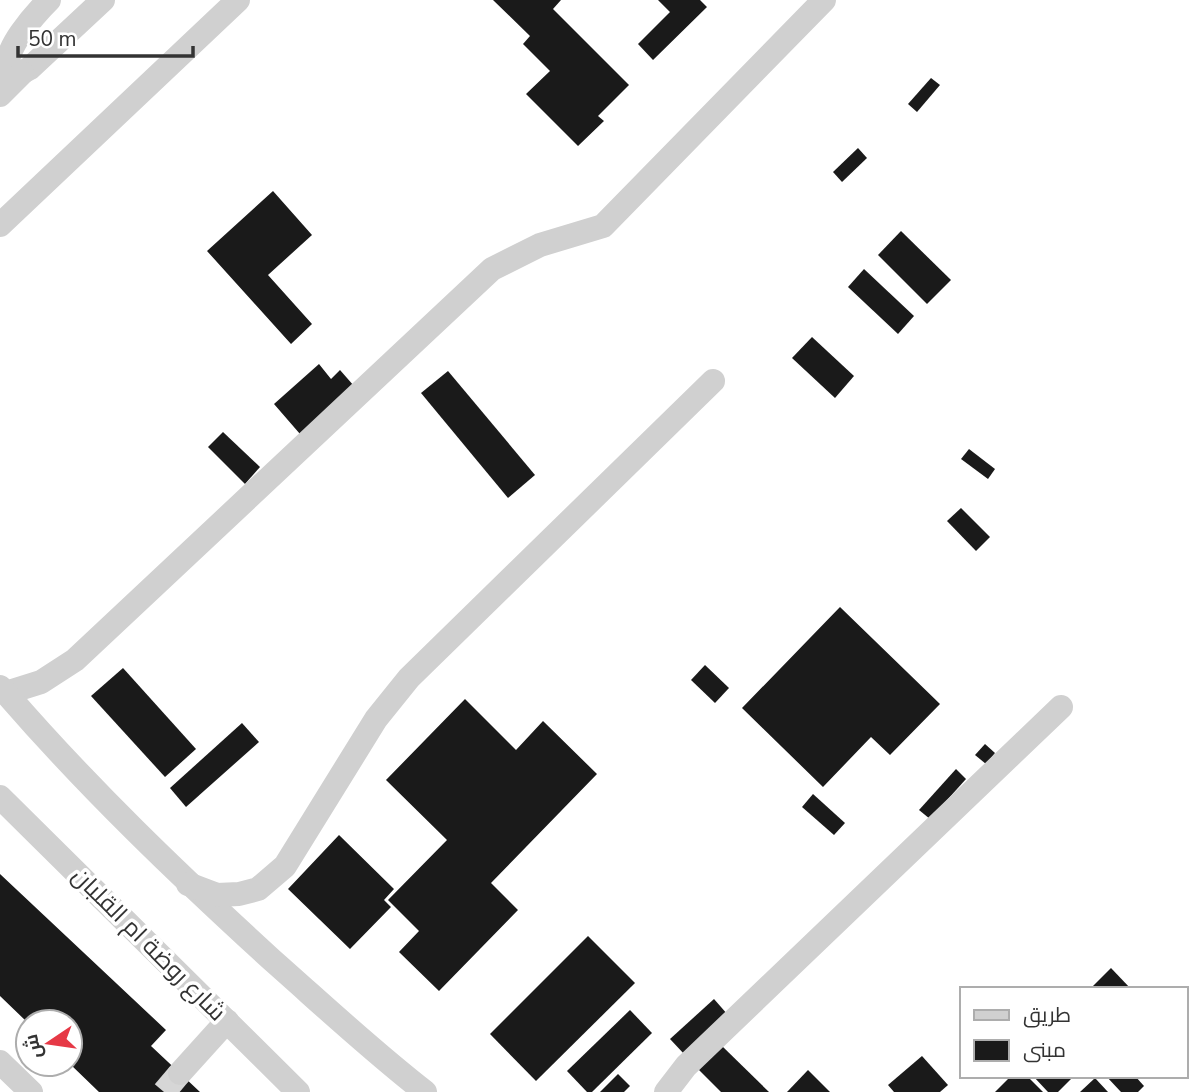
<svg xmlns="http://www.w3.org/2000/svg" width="1201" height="1092" font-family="'Nunito Sans',Cairo,sans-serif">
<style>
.building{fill:#1a1a1a}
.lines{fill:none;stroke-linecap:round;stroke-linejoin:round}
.minor-tunnel{stroke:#d6d6d6;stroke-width:24;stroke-dasharray:24 12;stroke-linecap:butt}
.minor{stroke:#d0d0d0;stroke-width:24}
.labels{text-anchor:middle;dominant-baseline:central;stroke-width:7;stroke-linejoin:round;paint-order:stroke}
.street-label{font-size:24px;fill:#333;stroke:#fff}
</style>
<rect width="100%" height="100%" fill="#fff"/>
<g class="building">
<path d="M493,0H561L553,9L629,85L598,116L604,121L578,146L526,94L550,71L523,44L530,36Z"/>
<path d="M658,0H700L707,7L653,60L638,44L670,12Z"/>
<path d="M931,78L940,85L917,112L908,104Z"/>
<path d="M858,148L867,158L842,182L833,172Z"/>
<path d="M273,191L312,235L268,275L312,324L291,344L207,251Z"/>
<path d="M901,231L951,280L927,304L878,255Z"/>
<path d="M864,269L914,316L898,334L848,287Z"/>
<path d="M812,337L854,376L835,398L792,358Z"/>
<path d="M319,364L331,379L340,370L354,386L300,434L274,404Z"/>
<path d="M448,371L535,475L508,498L421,393Z"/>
<path d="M223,432L260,467L245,484L208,447Z"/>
<path d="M969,449L995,469L988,479L961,459Z"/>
<path d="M961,508L990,537L976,551L947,521Z"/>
<path d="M840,607L940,704L890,755L871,737L823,787L742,708Z"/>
<path d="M705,665L729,688L715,703L691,680Z"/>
<path d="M123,668L196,749L165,777L91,696Z"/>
<path d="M465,699L516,750L543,721L597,774L491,883L518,910L439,991L399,952L419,931L388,900L447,840L386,780Z"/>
<path d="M242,723L259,742L186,807L170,788Z"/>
<path d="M985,744L995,753L986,764L975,755Z"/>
<path d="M956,769L966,779L930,819L919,810Z"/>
<path d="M813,794L845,823L834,835L802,807Z"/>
<path d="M339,835L394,889L384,900L391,907L350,949L288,889Z"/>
<path d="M0,874L166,1030L151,1046L200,1092H99L70,1064V1022H27L0,996Z"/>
<path d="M588,936L635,983L536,1081L490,1034Z"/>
<path d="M1111,968L1131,989H1090Z"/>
<path d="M714,999L728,1015L685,1055L670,1039Z"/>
<path d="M630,1010L652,1033L592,1092H587L567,1071Z"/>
<path d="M722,1046L769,1092H721L698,1069Z"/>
<path d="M922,1056L948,1085L940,1092H894L888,1085Z"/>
<path d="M808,1070L830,1092H787Z"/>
<path d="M618,1074L630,1086L624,1092H600Z"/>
<path d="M1011,1076H1027L1043,1092H995Z"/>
<path d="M1033,1076H1074L1058,1092H1048Z"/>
<path d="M1106,1076H1135L1144,1086L1138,1092H1121Z"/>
<path d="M1095,1078L1108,1092H1080Z"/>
</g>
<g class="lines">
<path class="minor-tunnel" d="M164,1092L180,1073"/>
<g class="minor">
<path d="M49,0C37,12 0,52 9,71C17,76 23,72 30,68L103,0"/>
<path d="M0,95L22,73"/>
<path d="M0,225L238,0"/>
<path d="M0,687L6,693L41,682L75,660L492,269L540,245L603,226L824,0"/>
<path d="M6,693C88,788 179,875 272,960C323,1005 372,1051 425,1092"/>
<path d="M0,797L298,1092"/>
<path d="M188,884L217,895L239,894L258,889L285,866L376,719L409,678L713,381"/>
<path d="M0,1062L31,1092"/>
<path d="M180,1073L227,1021"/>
<path d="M666,1092L686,1066L1061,707"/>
</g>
</g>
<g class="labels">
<g class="street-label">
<text transform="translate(149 944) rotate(45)">شارع روضة ام القلبان</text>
</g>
</g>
<rect x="960" y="987" width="228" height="91" fill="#ffffff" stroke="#adadad" stroke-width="2"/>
<rect x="974" y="1010" width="35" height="10" fill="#d0d0d0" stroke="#adadad" stroke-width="2"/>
<text x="1023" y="1022" font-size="21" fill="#333333">طريق</text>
<rect x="974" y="1040" width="35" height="21" fill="#1a1a1a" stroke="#adadad" stroke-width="2"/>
<text x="1023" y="1057" font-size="21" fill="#333333">مبنى</text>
<g transform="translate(49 1043) rotate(257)"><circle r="33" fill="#ffffff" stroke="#adadad" stroke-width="2"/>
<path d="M0-5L12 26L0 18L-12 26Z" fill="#e63946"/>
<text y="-10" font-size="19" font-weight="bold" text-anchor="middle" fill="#333333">ش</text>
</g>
<path d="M18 46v10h175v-10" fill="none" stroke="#333333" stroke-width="3.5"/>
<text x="28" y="46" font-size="21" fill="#333333" stroke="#ffffff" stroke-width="5" paint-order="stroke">50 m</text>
</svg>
